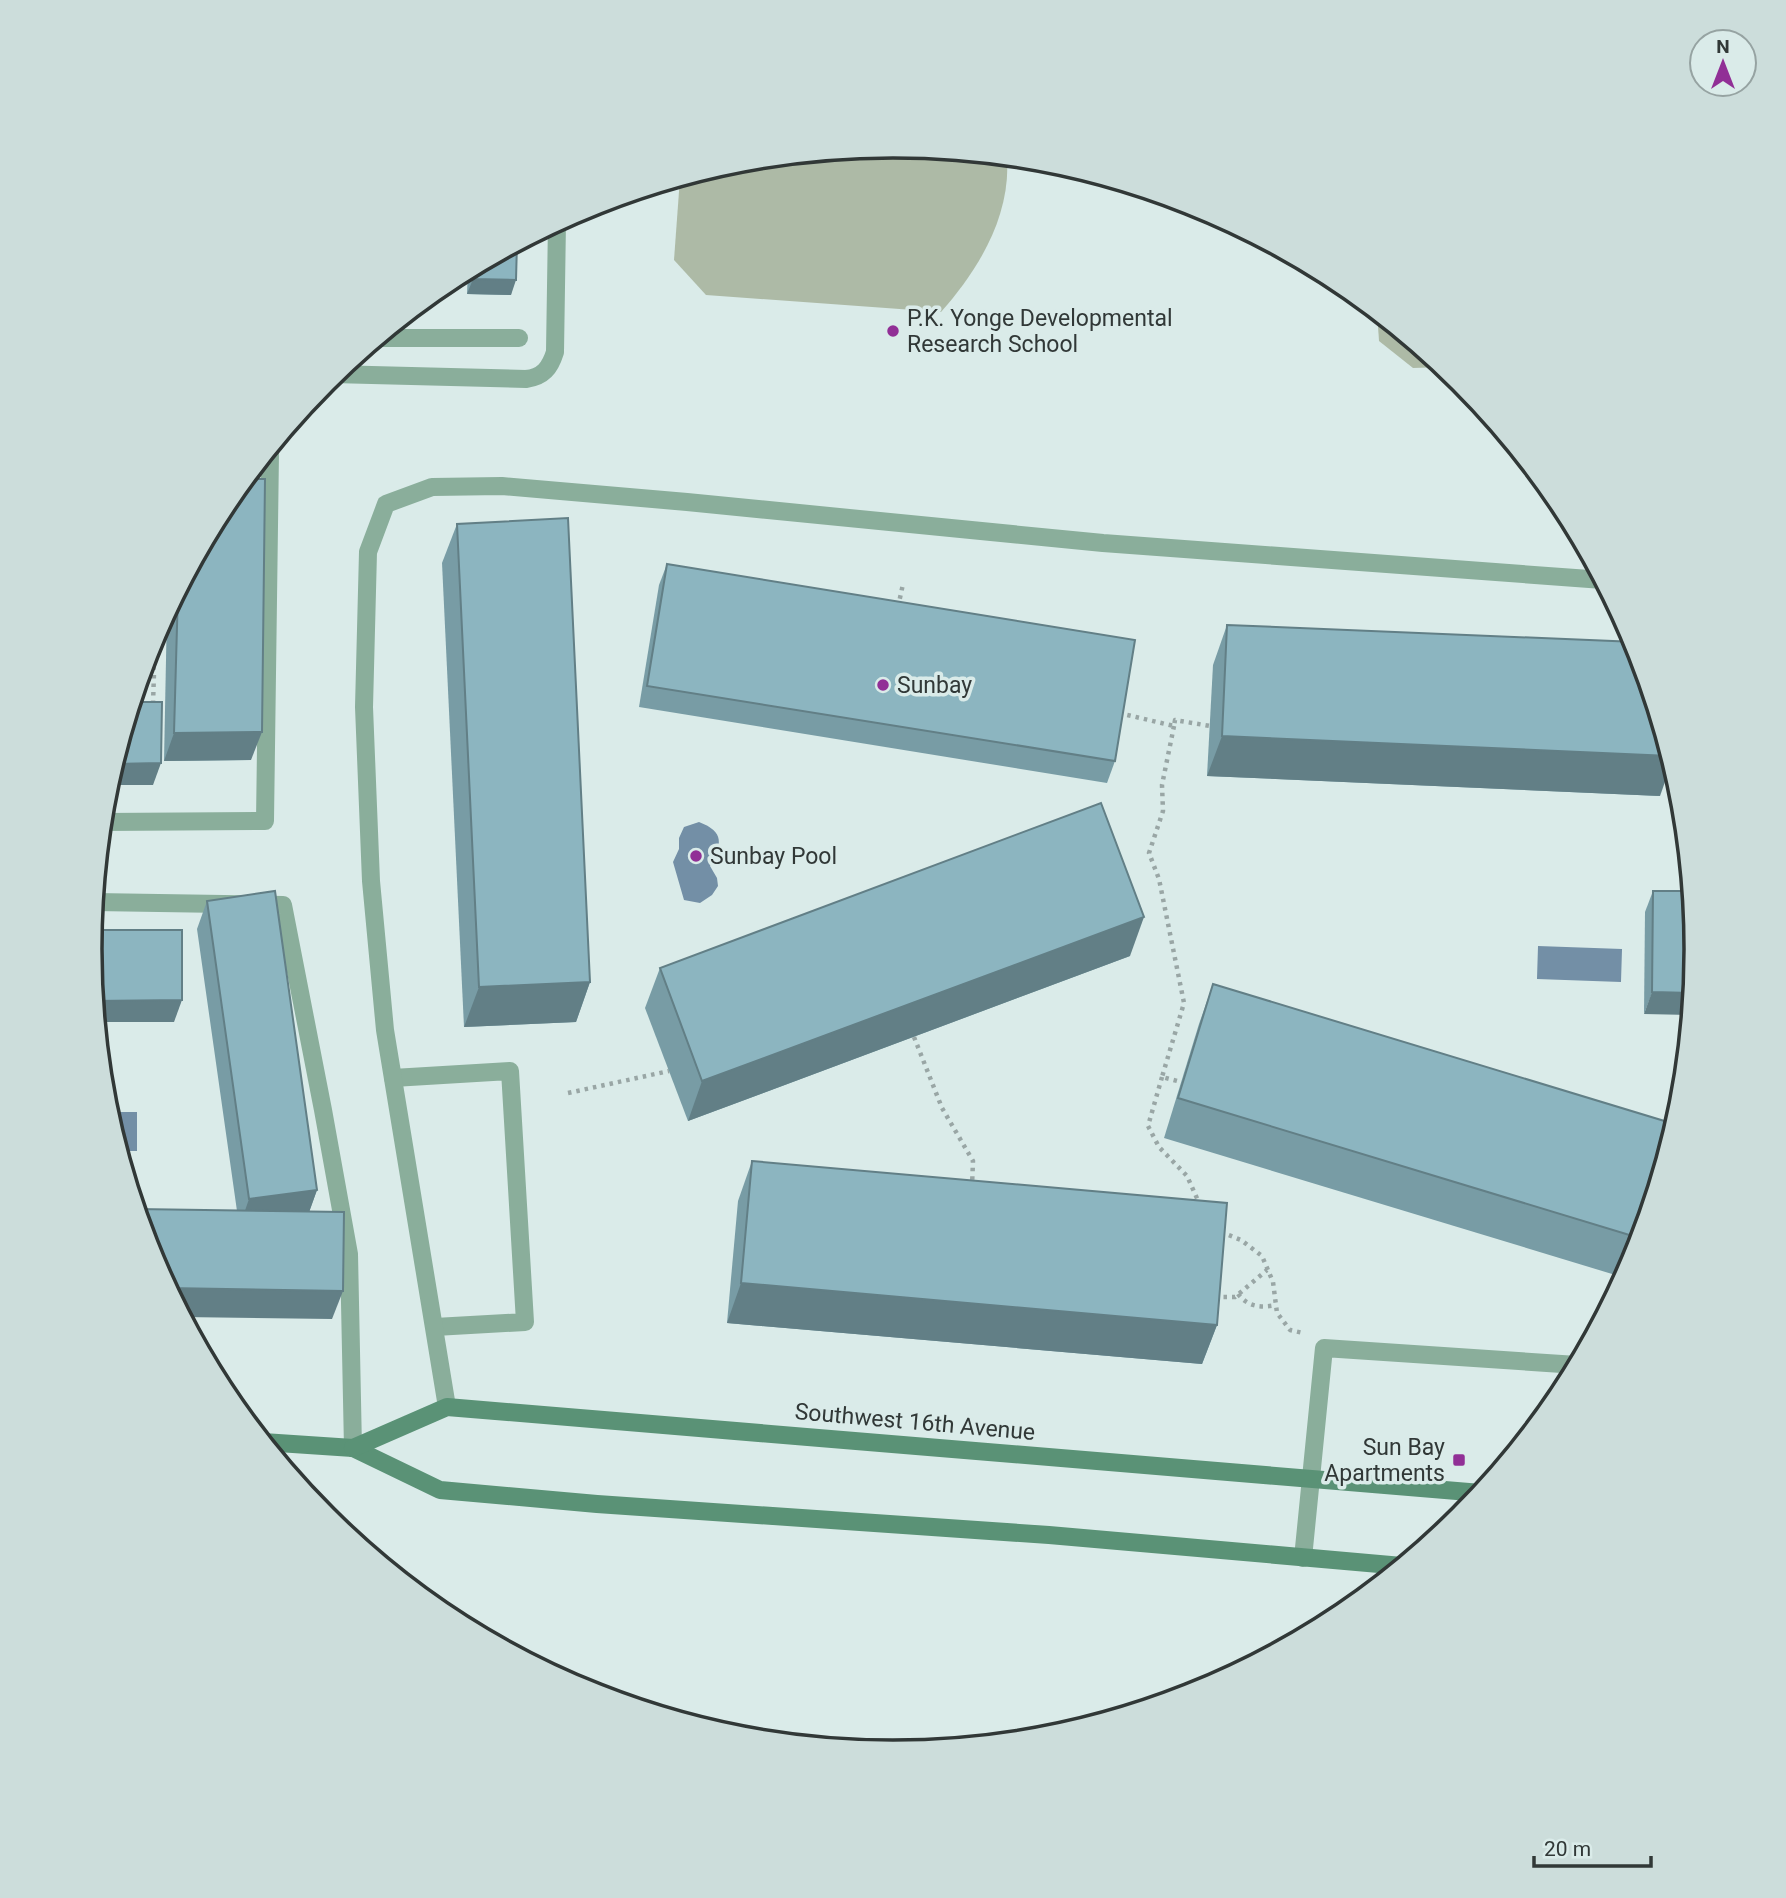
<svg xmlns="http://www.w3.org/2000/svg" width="1786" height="1898" font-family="Roboto,sans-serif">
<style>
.green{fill:#adbaa6}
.water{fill:#738fa6}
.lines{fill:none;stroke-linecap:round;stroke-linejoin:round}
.path{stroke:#99a6a5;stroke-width:4.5;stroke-dasharray:3.5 5;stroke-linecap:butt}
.lane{stroke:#8aae9b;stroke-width:18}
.secondary{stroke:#5a9276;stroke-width:18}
.wall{fill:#789ca5}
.shaded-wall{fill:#627f86}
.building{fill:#8cb5c0;stroke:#627f86;stroke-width:2}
.poi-dot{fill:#912f96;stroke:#daebe9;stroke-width:2.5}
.labels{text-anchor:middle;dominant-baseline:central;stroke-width:7;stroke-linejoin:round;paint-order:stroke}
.poi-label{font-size:23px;fill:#313837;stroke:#daebe9;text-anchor:start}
.street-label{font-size:23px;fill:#313837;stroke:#daebe9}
.rim{fill:none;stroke:#313837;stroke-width:3.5}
</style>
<rect width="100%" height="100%" fill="#daebe9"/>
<g class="green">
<path d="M893,145L1007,157C1011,216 979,269 941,312L706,295L674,260L680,178L737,161Z"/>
<path d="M1377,311L1444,367L1413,368L1379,341Z"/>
</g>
<g class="water">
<path d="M699,822C725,832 722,844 710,866L717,878L718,886L712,895L700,903L684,900L673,862L679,849V838L684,827Z"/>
<path d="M1538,946L1622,949L1621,982L1537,979Z"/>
<path d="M107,1112H137V1151H118Z"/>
</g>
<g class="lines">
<g class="path">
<path d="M898,607L903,584"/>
<path d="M153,704L154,673L152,654L158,627"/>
<path d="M1119,713L1174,726L1175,720L1210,726"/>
<path d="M1174,726L1162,785L1163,811L1149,853L1159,879L1184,1003L1162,1077L1181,1082"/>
<path d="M914,1037L942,1108L973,1161L972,1186"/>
<path d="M1686,1057L1689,1030"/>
<path d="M1162,1077L1148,1126L1159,1147L1187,1176L1200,1205"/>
<path d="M568,1093L669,1071"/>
<path d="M1221,1232L1241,1240L1262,1256L1273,1282L1277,1313L1290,1330L1303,1333"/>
<path d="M1238,1294C1248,1307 1261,1308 1276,1305"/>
<path d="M1215,1297H1235L1267,1270"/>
</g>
<g class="lane">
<path d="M377,338H519"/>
<path d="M332,374L526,379C543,377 550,368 555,352L557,222"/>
<path d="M102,822L265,821L270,452L267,451"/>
<path d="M94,902L283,905L323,1110L349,1254L353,1448"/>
<path d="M393,1078L510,1071L525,1322L435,1327"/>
<path d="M447,1407L385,1030L371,881L364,707L368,552L386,504L432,487L502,486L687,502L1103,543L1603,580"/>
<path d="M1303,1558L1324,1348L1577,1365"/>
</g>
<g class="secondary">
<path d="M263,1442L353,1448L440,1490L597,1504L1049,1535L1402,1566"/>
<path d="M353,1448L447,1407L1481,1493"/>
</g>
</g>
<g class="wall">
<path d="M517,243L511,295L467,294L468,269Z"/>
<path d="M225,502L251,760L164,761L167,609Z"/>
<path d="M457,524L590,982L576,1022L464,1027L442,563Z"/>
<path d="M667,564L1115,761L1107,783L639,707L659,585Z"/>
<path d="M1227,625L1660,796L1207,776L1213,665Z"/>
<path d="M1653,891H1691L1644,1014L1645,912Z"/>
<path d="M207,901L317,1190L309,1212L332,1319L237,1211L197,929Z"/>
<path d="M1130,956L688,1121L645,1008L660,968Z"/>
<path d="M1213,984L1636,1237L1622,1277L1164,1138L1199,1024Z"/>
<path d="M752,1161L1217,1325L1202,1364L727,1323L738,1201Z"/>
</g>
<g class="shaded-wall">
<path d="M473,279L516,280L511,295L467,294Z"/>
<path d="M447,281L442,295H429Z"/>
<path d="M262,732L251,760L164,761L174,733Z"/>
<path d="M1222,736L1670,756L1672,762L1660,796L1207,776Z"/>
<path d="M161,763L153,785H107L113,764Z"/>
<path d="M1144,917L1130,956L688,1121L702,1081Z"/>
<path d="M590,982L576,1022L464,1027L479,987Z"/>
<path d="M1652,992L1692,993L1690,1015L1644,1014Z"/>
<path d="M182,1000L174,1022H96L94,1001Z"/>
<path d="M317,1190L307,1218L239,1228L249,1199Z"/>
<path d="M741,1283L1217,1325L1202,1364L727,1323Z"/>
<path d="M167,1288L343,1291L332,1319L182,1317Z"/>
</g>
<g class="building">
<path d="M517,243L516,280L473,279V267Z"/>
<path d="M244,479H265L262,732L174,733L178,591L225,502Z"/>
<path d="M568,518L590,982L479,987L457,524Z"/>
<path d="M667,564L1135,640L1115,761L647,686Z"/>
<path d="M1227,625L1636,642L1670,756L1222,736Z"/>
<path d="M132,702H162L161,763L113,764Z"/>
<path d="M1101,803L1144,917L702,1081L660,968Z"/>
<path d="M275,891L317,1190L249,1199L207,901Z"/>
<path d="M1653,891H1691L1697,949L1692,993L1652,992Z"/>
<path d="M91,930H182V1000L94,1001L89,949Z"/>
<path d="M1213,984L1671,1123L1636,1237L1178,1098Z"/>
<path d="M752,1161L1227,1203L1217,1325L741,1283Z"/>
<path d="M136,1209L344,1212L343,1291L167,1288L150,1256Z"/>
</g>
<g class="poi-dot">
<circle cx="893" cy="331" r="7"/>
<circle cx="883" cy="685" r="7"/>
<circle cx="696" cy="856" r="7"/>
<rect x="1452" y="1453" width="14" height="14" rx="3.5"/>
</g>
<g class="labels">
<g class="poi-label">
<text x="907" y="318">P.K. Yonge Developmental<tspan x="907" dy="26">Research School</tspan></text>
<text x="897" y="685">Sunbay</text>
<text x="710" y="856">Sunbay Pool</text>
<text x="1445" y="1447" text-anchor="end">Sun Bay<tspan x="1445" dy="26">Apartments</tspan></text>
</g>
<g class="street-label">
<text transform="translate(915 1422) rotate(5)">Southwest 16th Avenue</text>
</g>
</g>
<path d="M0 0H1786V1898H0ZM102 949a791 791 0 1 1 1582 0a791 791 0 1 1-1582 0Z" fill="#ccdddb" fill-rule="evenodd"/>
<path class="rim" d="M102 949a791 791 0 1 1 1582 0a791 791 0 1 1-1582 0Z"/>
<g transform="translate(1723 63)"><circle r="33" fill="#daebe9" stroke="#96a3a2" stroke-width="2"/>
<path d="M0-5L12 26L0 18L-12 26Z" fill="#912f96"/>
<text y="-10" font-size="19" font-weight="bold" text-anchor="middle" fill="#313837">N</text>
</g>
<path d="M1534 1856v10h117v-10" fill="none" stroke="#313837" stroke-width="3.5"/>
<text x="1544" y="1856" font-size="21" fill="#313837" stroke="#daebe9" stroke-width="5" paint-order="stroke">20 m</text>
</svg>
